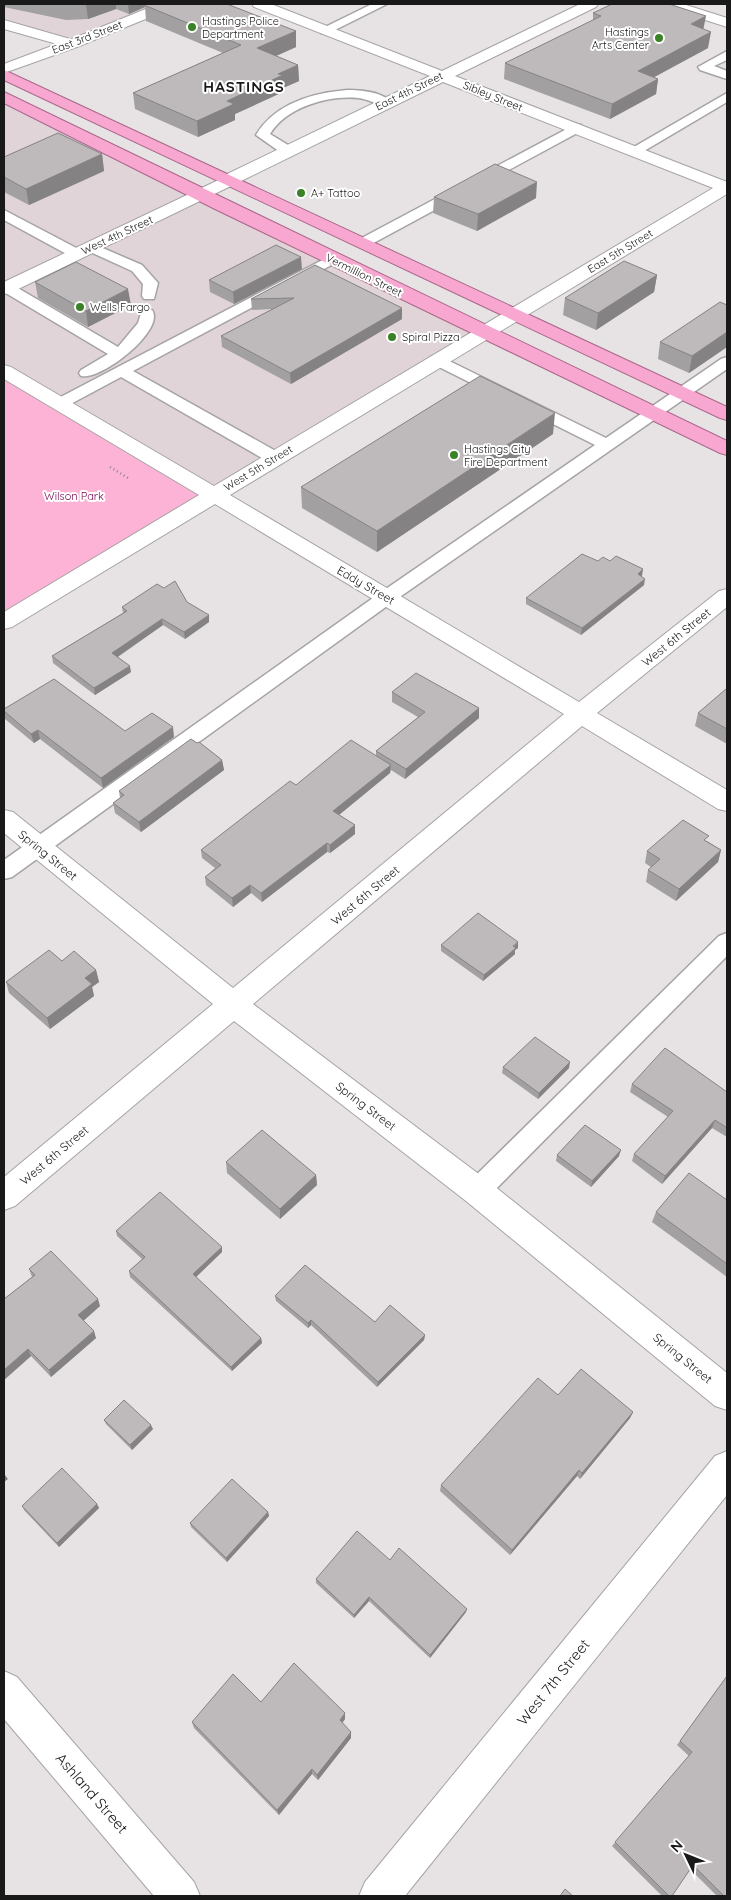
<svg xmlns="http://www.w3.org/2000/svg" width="731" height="1900" font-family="Quicksand,sans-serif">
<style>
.built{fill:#e0d4d9}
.green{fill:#fcb3d5}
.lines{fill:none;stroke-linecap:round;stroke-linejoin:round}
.service-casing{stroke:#a6a3a4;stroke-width:3}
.minor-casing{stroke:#a6a3a4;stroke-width:2}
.tertiary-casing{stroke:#a6a3a4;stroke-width:2}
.trunk-casing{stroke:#a96888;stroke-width:2}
.path{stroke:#8a8889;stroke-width:2.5;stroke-dasharray:1 3;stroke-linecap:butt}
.service{fill:#fff;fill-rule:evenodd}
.minor{fill:#fff;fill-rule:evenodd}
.tertiary{fill:#fff;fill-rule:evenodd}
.trunk{fill:#f8a8d0;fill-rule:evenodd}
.wall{fill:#a3a0a2}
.shaded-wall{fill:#858284}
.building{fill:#bebabc;stroke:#858284}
.poi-dot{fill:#3b8126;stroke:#fff;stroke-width:2}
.labels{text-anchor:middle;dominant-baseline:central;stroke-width:4;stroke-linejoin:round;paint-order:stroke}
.far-poi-label{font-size:11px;fill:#1a1919;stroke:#fff;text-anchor:start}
.far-street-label{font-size:11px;fill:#1a1919;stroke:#fff}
.far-park-label{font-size:11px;fill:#78004e;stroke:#fff}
.street-label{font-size:12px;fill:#1a1919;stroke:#fff}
.far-district-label{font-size:15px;font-weight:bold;letter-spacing:1px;fill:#1a1919;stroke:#fff}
.near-street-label{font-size:15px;fill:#1a1919;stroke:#fff}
</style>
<rect width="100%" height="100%" fill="#e7e3e5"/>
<g class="built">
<path d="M4,4H170L72,44L4,24Z"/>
<path d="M4,96L78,134L483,333L212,496L4,371Z"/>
</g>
<path class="green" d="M4,371L212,496L4,622Z"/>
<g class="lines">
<defs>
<g id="service">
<path d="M372,4H387L329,33H321L319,30Z"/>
<path d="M727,51V60L714,66L727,71V79L700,70L698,67Z"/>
<path d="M347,90C361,90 382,92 391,102L385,106C376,104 368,99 358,98C329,95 286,107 270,134L293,148L295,151L293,154H283L256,135C275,103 313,93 347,90Z"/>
<path d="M727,93V102L639,154L634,155L627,151Z"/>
<path d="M576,124L581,125L583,128L581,131L368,246H358L356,243L358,240Z"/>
<path d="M4,210L82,251L84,254L82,257H72L4,220Z"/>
<path d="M91,243L142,265L158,283L154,299H144L142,296L143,284L132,271L86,250L84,247L86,244Z"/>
<path d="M332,255L337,256L339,259L337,262L133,371L281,454L283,458L281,462H269L121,377L65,407H53L51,404L53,401Z"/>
<path d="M4,283L11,284L118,347L138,323L142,310H152C166,330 101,381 81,376L79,373L81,370L108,354L4,292Z"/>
<path d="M437,355L606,438L721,359L727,357V369L394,601L12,877L4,879V860L380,593L595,445L431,363L429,360L431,357Z"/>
<path d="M727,933V956L486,1199L477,1202L468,1199L464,1191L468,1183L719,936Z"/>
</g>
<g id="minor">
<path d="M158,4H177L175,7L77,47H67L65,44L67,41Z"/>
<path d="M252,4H271L442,71L580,4H598L596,7L455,76L727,182V194L230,495L579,702L719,591L727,589V607L597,713L727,790V811L718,809L582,726L253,1004L488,1181L727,1373V1410L715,1406L466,1201L234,1021L15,1206L4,1210V1177L213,1004L4,833V810L13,812L233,988L564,714L215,504L12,627L4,629V612L199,495L4,379V365L11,367L214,486L713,188L443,82L235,184H223L221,180L223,176L430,76L254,7Z"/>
<path d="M663,4H683L727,18V27L665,7Z"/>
<path d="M727,1451V1495L405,1896H359L365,1882L715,1456Z"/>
<path d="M4,1671L17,1677L194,1882L200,1896H154L4,1719Z"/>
</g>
<g id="tertiary">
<path d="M4,20L77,41L79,44L77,47L4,73V64L57,44L4,29Z"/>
<path d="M229,175L235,176L237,180L235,184L10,293L4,294V282Z"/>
</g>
<g id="trunk">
<path d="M4,70L727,407V420L720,418L4,80Z"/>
<path d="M4,92L727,441V455L720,453L215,209L4,103Z"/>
</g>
</defs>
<use href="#service" class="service-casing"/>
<use href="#minor" class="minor-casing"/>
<use href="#tertiary" class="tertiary-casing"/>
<use href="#trunk" class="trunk-casing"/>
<path class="path" d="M110,467L128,478"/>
<use href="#service" class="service"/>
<use href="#minor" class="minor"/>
<use href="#tertiary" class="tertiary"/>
<use href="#trunk" class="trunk"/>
</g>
<g class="wall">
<path d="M4,4H227L296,47L276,56L298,65L299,81L283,88V92L235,114V120L198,137L135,109L133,93L223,53L146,21L145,7L129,14L116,9L88,19L66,20L4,7Z"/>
<path d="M593,13L703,29L708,48L654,77L658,79L656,94L610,119L504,79L505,63L593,20Z"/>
<path d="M102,154L104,171L29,205L4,192V157Z"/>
<path d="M434,197L536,198L477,231L433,213Z"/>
<path d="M315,265L402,319L291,384L222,347L221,336L272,309L252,310L251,299Z"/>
<path d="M302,269L234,304L210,292L209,280Z"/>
<path d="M657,275L654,292L596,330L563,315L565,298Z"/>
<path d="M35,282L131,305L88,327L38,298Z"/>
<path d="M727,305V347L689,373L658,359L660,342Z"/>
<path d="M553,434L377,552L302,508L301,487Z"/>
<path d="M598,561H610L643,569L641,576L644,585L581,635L526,604V598Z"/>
<path d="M187,602L209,622L185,639L163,625L118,657L131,672L95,695L53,663L52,656L123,613L122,607Z"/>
<path d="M727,689V744L695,726L698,713Z"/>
<path d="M392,692L479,718L405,779L391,770L390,773L339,815L355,825V834L330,853L327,852L262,902L251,893L233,907L206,885L205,877L215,868L202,858L201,850L296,785L376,756V751L418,717L392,702Z"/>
<path d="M4,709L125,731L174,737L103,788L40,739L34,743L5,719L4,714Z"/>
<path d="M222,760L224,770L141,832L115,813L113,803L120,798L119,791Z"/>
<path d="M707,841L721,850L718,862L676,901L646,882L648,870L651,867L645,863L647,851Z"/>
<path d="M441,945L518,948L515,950V954L483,981L441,951Z"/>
<path d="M62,961L96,970L99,982L92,987L94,996L50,1029L9,993L6,982Z"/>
<path d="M503,1067L569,1068L538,1099L502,1073Z"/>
<path d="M632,1084L727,1092V1137L712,1128L662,1184L632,1161L634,1154L668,1117L630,1092Z"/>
<path d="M557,1155L619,1156L591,1187L556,1161Z"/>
<path d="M226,1162L316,1175L317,1185L280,1219L227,1173Z"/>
<path d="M727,1200V1277L652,1222L656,1212Z"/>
<path d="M116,1231L222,1252L196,1277L261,1338L262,1343L232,1371L130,1277L129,1271L142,1259L117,1236Z"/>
<path d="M29,1269L100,1306L83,1321L96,1338L51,1377L31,1356L4,1380V1299L32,1277Z"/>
<path d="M275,1296L425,1335L424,1340L377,1387L311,1325L308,1328L276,1301Z"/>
<path d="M558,1395L633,1412L630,1418L580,1479L577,1476L510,1555L440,1491L441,1485Z"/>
<path d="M104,1420L153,1429L132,1450L106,1424Z"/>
<path d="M97,1504L99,1508L59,1547L24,1510L22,1506Z"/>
<path d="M268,1512L269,1516L227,1562L191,1527L190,1523Z"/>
<path d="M390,1560L466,1612L430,1658L369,1601L354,1618L316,1583V1579Z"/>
<path d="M727,1676V1896H717L690,1869L672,1896H662L612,1846L689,1756L677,1745Z"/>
<path d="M261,1702L345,1719L342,1723L351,1738L318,1780L312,1774L279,1815L194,1728L192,1722Z"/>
</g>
<g class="shaded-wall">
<path d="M86,4H116V9L88,19Z"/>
<path d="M128,4H154L144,5L145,7L129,14Z"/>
<path d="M706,16L703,31L691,24Z"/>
<path d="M296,31V47L258,64L257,48Z"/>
<path d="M711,32L708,48L636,87L638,71Z"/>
<path d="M298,65L299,81L283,88V92L235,114V120L198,137L197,121L227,101L278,74Z"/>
<path d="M658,79L656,94L610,119L612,104Z"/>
<path d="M102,154L104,171L29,205L26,189Z"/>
<path d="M537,182L536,198L477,231L478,214Z"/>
<path d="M301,257L302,269L234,304L233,292Z"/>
<path d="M657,275L654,292L596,330L598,313Z"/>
<path d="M128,289L131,305L88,327L86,311Z"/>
<path d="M402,308V319L291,384L290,373Z"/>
<path d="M727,332V347L689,373L692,356Z"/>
<path d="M555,413L553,434L377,552V531Z"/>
<path d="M643,569L642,576L636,581L638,574Z"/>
<path d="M645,579L644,585L581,635L582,628Z"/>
<path d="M209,615V622L185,639L184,632Z"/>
<path d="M162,619L163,625L114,659L112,653Z"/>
<path d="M130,666L131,672L95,695L94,688Z"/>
<path d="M479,708V718L405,779L406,769Z"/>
<path d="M173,727L174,737L103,788L101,778Z"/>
<path d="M38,730L40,739L34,743L31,734Z"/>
<path d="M222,760L224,770L141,832L139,822Z"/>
<path d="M391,765L390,773L334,819L333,811Z"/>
<path d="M355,825V834L330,853V845Z"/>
<path d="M327,843V852L262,902L261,893Z"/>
<path d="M721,850L718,862L676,901L679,889Z"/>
<path d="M250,885L251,893L233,907L232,898Z"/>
<path d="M518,942V948L515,950V954L483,981L484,975Z"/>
<path d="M96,970L99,982L92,987L94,996L50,1029L47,1018L85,978Z"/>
<path d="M570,1062L569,1068L538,1099L539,1093Z"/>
<path d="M715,1120L712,1128L662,1184L665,1176Z"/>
<path d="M621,1150L619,1156L591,1187L592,1181Z"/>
<path d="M316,1175L317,1185L280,1219V1209Z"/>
<path d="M222,1247V1252L194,1279L193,1274Z"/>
<path d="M98,1299L100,1306L81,1323L78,1315Z"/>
<path d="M311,1320V1325L308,1328V1323Z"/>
<path d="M94,1331L96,1338L51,1377L49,1370Z"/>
<path d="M425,1335L424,1340L377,1387L378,1382Z"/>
<path d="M261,1338L262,1343L232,1371L231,1367Z"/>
<path d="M28,1349L31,1356L4,1380V1370Z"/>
<path d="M633,1412L630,1418L580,1479L582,1473Z"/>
<path d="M151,1425L153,1429L132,1450L130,1445Z"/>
<path d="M579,1470L577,1476L510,1555L512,1550Z"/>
<path d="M5,1475L8,1479L4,1482V1476Z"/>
<path d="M97,1504L99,1508L59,1547L57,1543Z"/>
<path d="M268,1512L269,1516L227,1562L226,1558Z"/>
<path d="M369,1597V1601L354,1618V1615Z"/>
<path d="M467,1609L466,1612L430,1658V1655Z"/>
<path d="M345,1713V1719L340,1726V1720Z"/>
<path d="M351,1732V1738L318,1780L317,1775Z"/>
<path d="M312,1769V1774L279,1815L277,1810Z"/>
</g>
<g class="building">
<path d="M148,4H227L296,31L257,48L298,65L278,74L283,75L227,101L234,104L197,121L133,93L241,45L144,5Z"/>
<path d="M612,4H669L706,16L691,24L711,32L638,71L658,79L612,104L505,63L601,16L593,13Z"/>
<path d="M58,133L102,154L26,189L4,177V157Z"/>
<path d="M495,164L537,182L478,214L434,197Z"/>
<path d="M276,245L301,257L233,292L209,280Z"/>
<path d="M624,261L657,275L598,313L565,298Z"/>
<path d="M76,262L128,289L86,311L35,282Z"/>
<path d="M315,265L402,308L290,373L221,336L294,298L251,299Z"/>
<path d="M720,302L727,305V332L692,356L660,342Z"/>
<path d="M480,376L555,413L377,531L301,487Z"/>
<path d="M582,554L598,561L603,557L610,561L616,556L643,569L638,574L645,579L582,628L526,598Z"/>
<path d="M175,581L187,602L209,615L184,632L162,619L112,653L130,666L94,688L52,656L127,611L122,607L157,584L164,588Z"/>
<path d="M416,673L479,708L406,769L376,751L425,712L392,692Z"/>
<path d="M54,679L125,731L152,713L173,727L101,778L38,730L31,734L4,711V709Z"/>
<path d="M726,689H727V729L698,713Z"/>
<path d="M191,739L197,743L199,742L222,760L139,822L113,803L124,795L119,791Z"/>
<path d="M351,740L391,765L333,811L355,825L330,845L327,843L261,893L250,885L232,898L205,877L221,865L201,850L290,781L296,785Z"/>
<path d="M683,820L709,836L704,840L721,850L679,889L648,870L660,859L647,851Z"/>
<path d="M478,913L518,942L513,946L516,948L484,975L441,945Z"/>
<path d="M49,950L62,961L74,951L96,970L85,978L92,984L47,1018L6,982Z"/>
<path d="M535,1037L570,1062L539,1093L503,1067Z"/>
<path d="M665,1048L727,1092V1128L715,1120L665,1176L634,1154L673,1111L632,1084Z"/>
<path d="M585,1125L621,1150L592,1181L557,1155Z"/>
<path d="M262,1130L316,1175L280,1209L226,1162Z"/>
<path d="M689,1173L727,1200V1264L656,1212Z"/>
<path d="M160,1192L222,1247L193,1274L261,1338L231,1367L129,1271L145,1257L116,1231Z"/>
<path d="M51,1251L98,1299L78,1315L94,1331L49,1370L28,1349L4,1370V1299L35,1275L29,1269Z"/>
<path d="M305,1265L375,1322L390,1305L425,1335L378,1382L311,1320L308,1323L275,1296Z"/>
<path d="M581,1369L633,1412L582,1473L579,1470L512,1550L441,1485L538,1378L558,1395Z"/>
<path d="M124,1400L151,1425L130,1445L104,1420Z"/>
<path d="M62,1468L97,1504L57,1543L22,1506Z"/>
<path d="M232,1479L268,1512L226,1558L190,1523Z"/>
<path d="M357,1531L390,1560L399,1548L467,1609L430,1655L369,1597L354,1615L316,1579Z"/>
<path d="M294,1663L345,1713L340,1720L351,1732L317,1775L312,1769L277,1810L192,1722L233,1674L261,1702Z"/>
<path d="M727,1676V1896H724L693,1865L672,1896H669L615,1842L692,1752L680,1741Z"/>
<path d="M565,1889L573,1896H560Z"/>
</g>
<g class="poi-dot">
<circle cx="192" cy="27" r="5"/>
<circle cx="659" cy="38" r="5"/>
<circle cx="301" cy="193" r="5"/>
<circle cx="80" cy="307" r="5"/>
<circle cx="392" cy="337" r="5"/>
<circle cx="454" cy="455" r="5"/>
</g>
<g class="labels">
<g class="far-poi-label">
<text x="202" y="21">Hastings Police<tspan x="202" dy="13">Department</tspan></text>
<text x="649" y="32" text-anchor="end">Hastings<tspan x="649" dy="13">Arts Center</tspan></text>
<text x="311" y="193">A+ Tattoo</text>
<text x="90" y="307">Wells Fargo</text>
<text x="402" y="337">Spiral Pizza</text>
<text x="464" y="449">Hastings City<tspan x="464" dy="13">Fire Department</tspan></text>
</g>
<g class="far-street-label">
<text transform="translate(87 37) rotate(-21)">East 3rd Street</text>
<text transform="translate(409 91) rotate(-26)">East 4th Street</text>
<text transform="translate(493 96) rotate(22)">Sibley Street</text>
<text transform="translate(117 235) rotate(-25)">West 4th Street</text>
<text transform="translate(620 251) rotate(-31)">East 5th Street</text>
<text transform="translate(364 275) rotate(26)">Vermillion Street</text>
<text transform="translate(258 468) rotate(-31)">West 5th Street</text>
</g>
<g class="far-park-label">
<text x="74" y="496">Wilson Park</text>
</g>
<g class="street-label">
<text transform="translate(366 585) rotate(30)">Eddy Street</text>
<text transform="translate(676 637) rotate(-39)">West 6th Street</text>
<text transform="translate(48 855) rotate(39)">Spring Street</text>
<text transform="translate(365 895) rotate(-40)">West 6th Street</text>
<text transform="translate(366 1106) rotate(37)">Spring Street</text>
<text transform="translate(54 1155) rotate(-40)">West 6th Street</text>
<text transform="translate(683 1358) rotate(39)">Spring Street</text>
</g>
<g class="far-district-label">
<text x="244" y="86">HASTINGS</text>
</g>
<g class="near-street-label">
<text transform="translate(553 1682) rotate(-51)">West 7th Street</text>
<text transform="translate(92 1793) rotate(49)">Ashland Street</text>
</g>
</g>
<rect width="731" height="1900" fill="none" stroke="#1a1919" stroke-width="10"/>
<g transform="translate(686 1855) rotate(313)" stroke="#ffffff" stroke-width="4" paint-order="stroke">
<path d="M0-4L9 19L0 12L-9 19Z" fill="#1a1919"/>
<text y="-8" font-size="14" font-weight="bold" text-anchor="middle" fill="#1a1919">N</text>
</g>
</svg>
